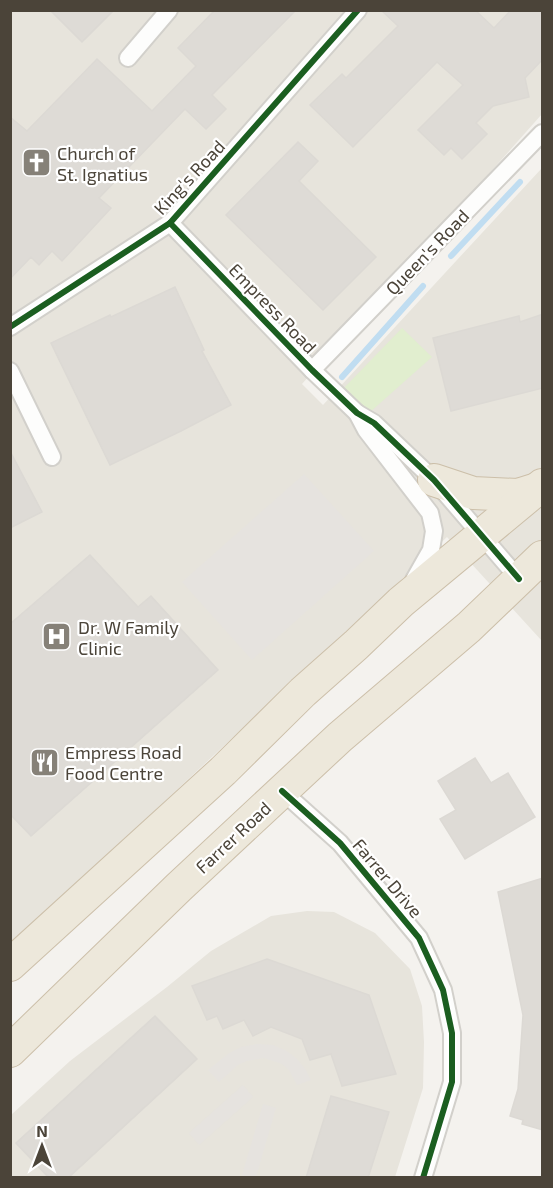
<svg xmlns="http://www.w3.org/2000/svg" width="553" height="1188" font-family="'Exo 2',sans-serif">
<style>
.residential{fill:#e7e4dc}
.green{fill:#e1eecf}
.parking{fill:#e6e3df}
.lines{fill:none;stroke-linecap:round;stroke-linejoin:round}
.stream{stroke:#c0ddf1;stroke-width:6}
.building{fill:#dedbd6;stroke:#dcd9d4;stroke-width:1.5}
.street-casing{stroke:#d2d0cb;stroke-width:20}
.highway-casing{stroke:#ccbfa9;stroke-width:34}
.street{stroke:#fdfdfc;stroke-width:16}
.highway{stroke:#ede8db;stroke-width:32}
.cycleway-casing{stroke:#fff;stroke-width:10}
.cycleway{stroke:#1b5e20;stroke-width:6}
.labels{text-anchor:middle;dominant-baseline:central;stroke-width:4.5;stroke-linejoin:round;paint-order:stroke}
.poi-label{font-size:18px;fill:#4b4439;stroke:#fff;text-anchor:start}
.street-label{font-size:18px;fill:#4b4439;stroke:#fff}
</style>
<rect width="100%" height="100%" fill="#f4f2ee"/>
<g class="residential">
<path d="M11,11H542V114L302,384L323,405L542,168V641L447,537L11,945Z"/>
<path d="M307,911L334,912L375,933L410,969L422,1006L424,1042L423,1088L395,1177L11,1178V1115L70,1061L167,987L211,951L271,916Z"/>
</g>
<path class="green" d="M402,328L432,357L369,413L341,391Z"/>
<g class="parking">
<path d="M304,474L374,551L252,660L182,582Z"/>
<path d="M257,1044L273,1045L287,1051L297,1059L306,1070L311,1080L297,1085L289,1070L282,1064L264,1058L247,1061L238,1065L219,1082L208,1070L229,1053L241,1047Z"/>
<path d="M243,1085L253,1097L199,1145L189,1133Z"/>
<path d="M263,1104L276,1108L256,1177H250L242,1175Z"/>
</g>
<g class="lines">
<g class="stream">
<path d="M451,256L520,182"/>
<path d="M342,377L423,286"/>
</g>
</g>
<g class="building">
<path d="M50,10H114L82,42Z"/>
<path d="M215,10H296L212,95L226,109L206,129L185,109L99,198L111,208L62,261L52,251L39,265L31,257L10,279V117L27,131L97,59L152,111L196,66L178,48Z"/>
<path d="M381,10H475L494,28L511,10H543V59L525,78L529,97L493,106L476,123L487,134L462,159L451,148L444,155L418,130L463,85L437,62L353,147L310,105L342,74L346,78L398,26Z"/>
<path d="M298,142L318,161L299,181L376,257L323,310L226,215Z"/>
<path d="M175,287L204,350L202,351L231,405L181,431L110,465L51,343L110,315L111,317Z"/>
<path d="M543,314V388L451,411L433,338L519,316L520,322Z"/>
<path d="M10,451L42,512L10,528Z"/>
<path d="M90,555L138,607L151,596L218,670L31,836L10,814V624Z"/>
<path d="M475,758L491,783L508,773L535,817L465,859L440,819L456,810L438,781Z"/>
<path d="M543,878V1130L522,1124L523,1120L510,1116L518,1089L523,1015L498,892Z"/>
<path d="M267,959L369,995L396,1074L342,1086L331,1054L310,1060L302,1039L271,1027L253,1036L244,1020L223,1029L217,1016L207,1020L192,986Z"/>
<path d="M155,1016L197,1059L68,1178H49L16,1143Z"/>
<path d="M331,1096L389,1112L368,1178H306Z"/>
</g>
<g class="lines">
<defs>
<g id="street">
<path d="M128,58L169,10"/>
<path d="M170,223L312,370L357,413L374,423L434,480L519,579"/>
<path d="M10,327L170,223L358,10"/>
<path d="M312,370L542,133"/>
<path d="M10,371L52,457"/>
<path d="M357,413L366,430L430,513L434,531L431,550L414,580"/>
<path d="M282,791L340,843L419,938L443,990L452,1033V1082L423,1178"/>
</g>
<g id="highway">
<path d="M434,480L473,493L518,495L537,489"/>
<path d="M10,965L223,771L303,692L356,645L401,602L542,485"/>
<path d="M10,1051L179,887L282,791L340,737L469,627L542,557"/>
</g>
</defs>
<use href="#street" class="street-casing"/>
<use href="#highway" class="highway-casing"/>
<use href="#street" class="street"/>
<use href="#highway" class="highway"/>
<defs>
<g id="cycleway">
<path d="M170,223L312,370L357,413L374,423L434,480L519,579"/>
<path d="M10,327L170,223L358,10"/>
<path d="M282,791L340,843L419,938L443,990L452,1033V1082L423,1178"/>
</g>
</defs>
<use href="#cycleway" class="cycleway-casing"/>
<use href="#cycleway" class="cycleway"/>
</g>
<defs>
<symbol id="church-square" viewBox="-11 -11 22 22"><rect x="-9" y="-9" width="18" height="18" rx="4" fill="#868178" stroke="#fff"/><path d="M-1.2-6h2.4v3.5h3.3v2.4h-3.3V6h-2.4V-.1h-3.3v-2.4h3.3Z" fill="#fff"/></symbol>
<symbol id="hospital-square" viewBox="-11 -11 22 22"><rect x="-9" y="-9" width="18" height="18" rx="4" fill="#868178" stroke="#fff"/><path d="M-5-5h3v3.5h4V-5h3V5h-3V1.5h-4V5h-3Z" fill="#fff"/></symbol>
<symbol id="restaurant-square" viewBox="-11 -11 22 22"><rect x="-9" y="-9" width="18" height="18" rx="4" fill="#868178" stroke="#fff"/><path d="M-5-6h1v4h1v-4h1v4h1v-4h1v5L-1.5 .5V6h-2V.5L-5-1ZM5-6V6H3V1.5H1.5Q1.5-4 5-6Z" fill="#fff"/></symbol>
</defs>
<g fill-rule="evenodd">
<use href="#church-square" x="20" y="146" width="33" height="33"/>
<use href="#hospital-square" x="40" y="620" width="33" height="33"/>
<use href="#restaurant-square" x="28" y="746" width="33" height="33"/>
</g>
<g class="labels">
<g class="poi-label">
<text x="57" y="153">Church of<tspan x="57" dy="21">St. Ignatius</tspan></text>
<text x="78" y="627">Dr. W Family<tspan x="78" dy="21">Clinic</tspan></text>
<text x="65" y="752">Empress Road<tspan x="65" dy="21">Food Centre</tspan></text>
</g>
<g class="street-label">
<text transform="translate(189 177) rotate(-47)">King's Road</text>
<text transform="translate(427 252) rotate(-46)">Queen's Road</text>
<text transform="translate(273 308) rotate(46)">Empress Road</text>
<text transform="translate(233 837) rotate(-43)">Farrer Road</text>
<text transform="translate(388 878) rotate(50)">Farrer Drive</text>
</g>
</g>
<rect width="553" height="1188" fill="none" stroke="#4b4439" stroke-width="24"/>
<g transform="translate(42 1146)" stroke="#ffffff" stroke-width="4.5" paint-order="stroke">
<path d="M0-4.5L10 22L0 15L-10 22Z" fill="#4b4439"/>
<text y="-9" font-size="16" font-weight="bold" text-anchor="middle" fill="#4b4439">N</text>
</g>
</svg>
